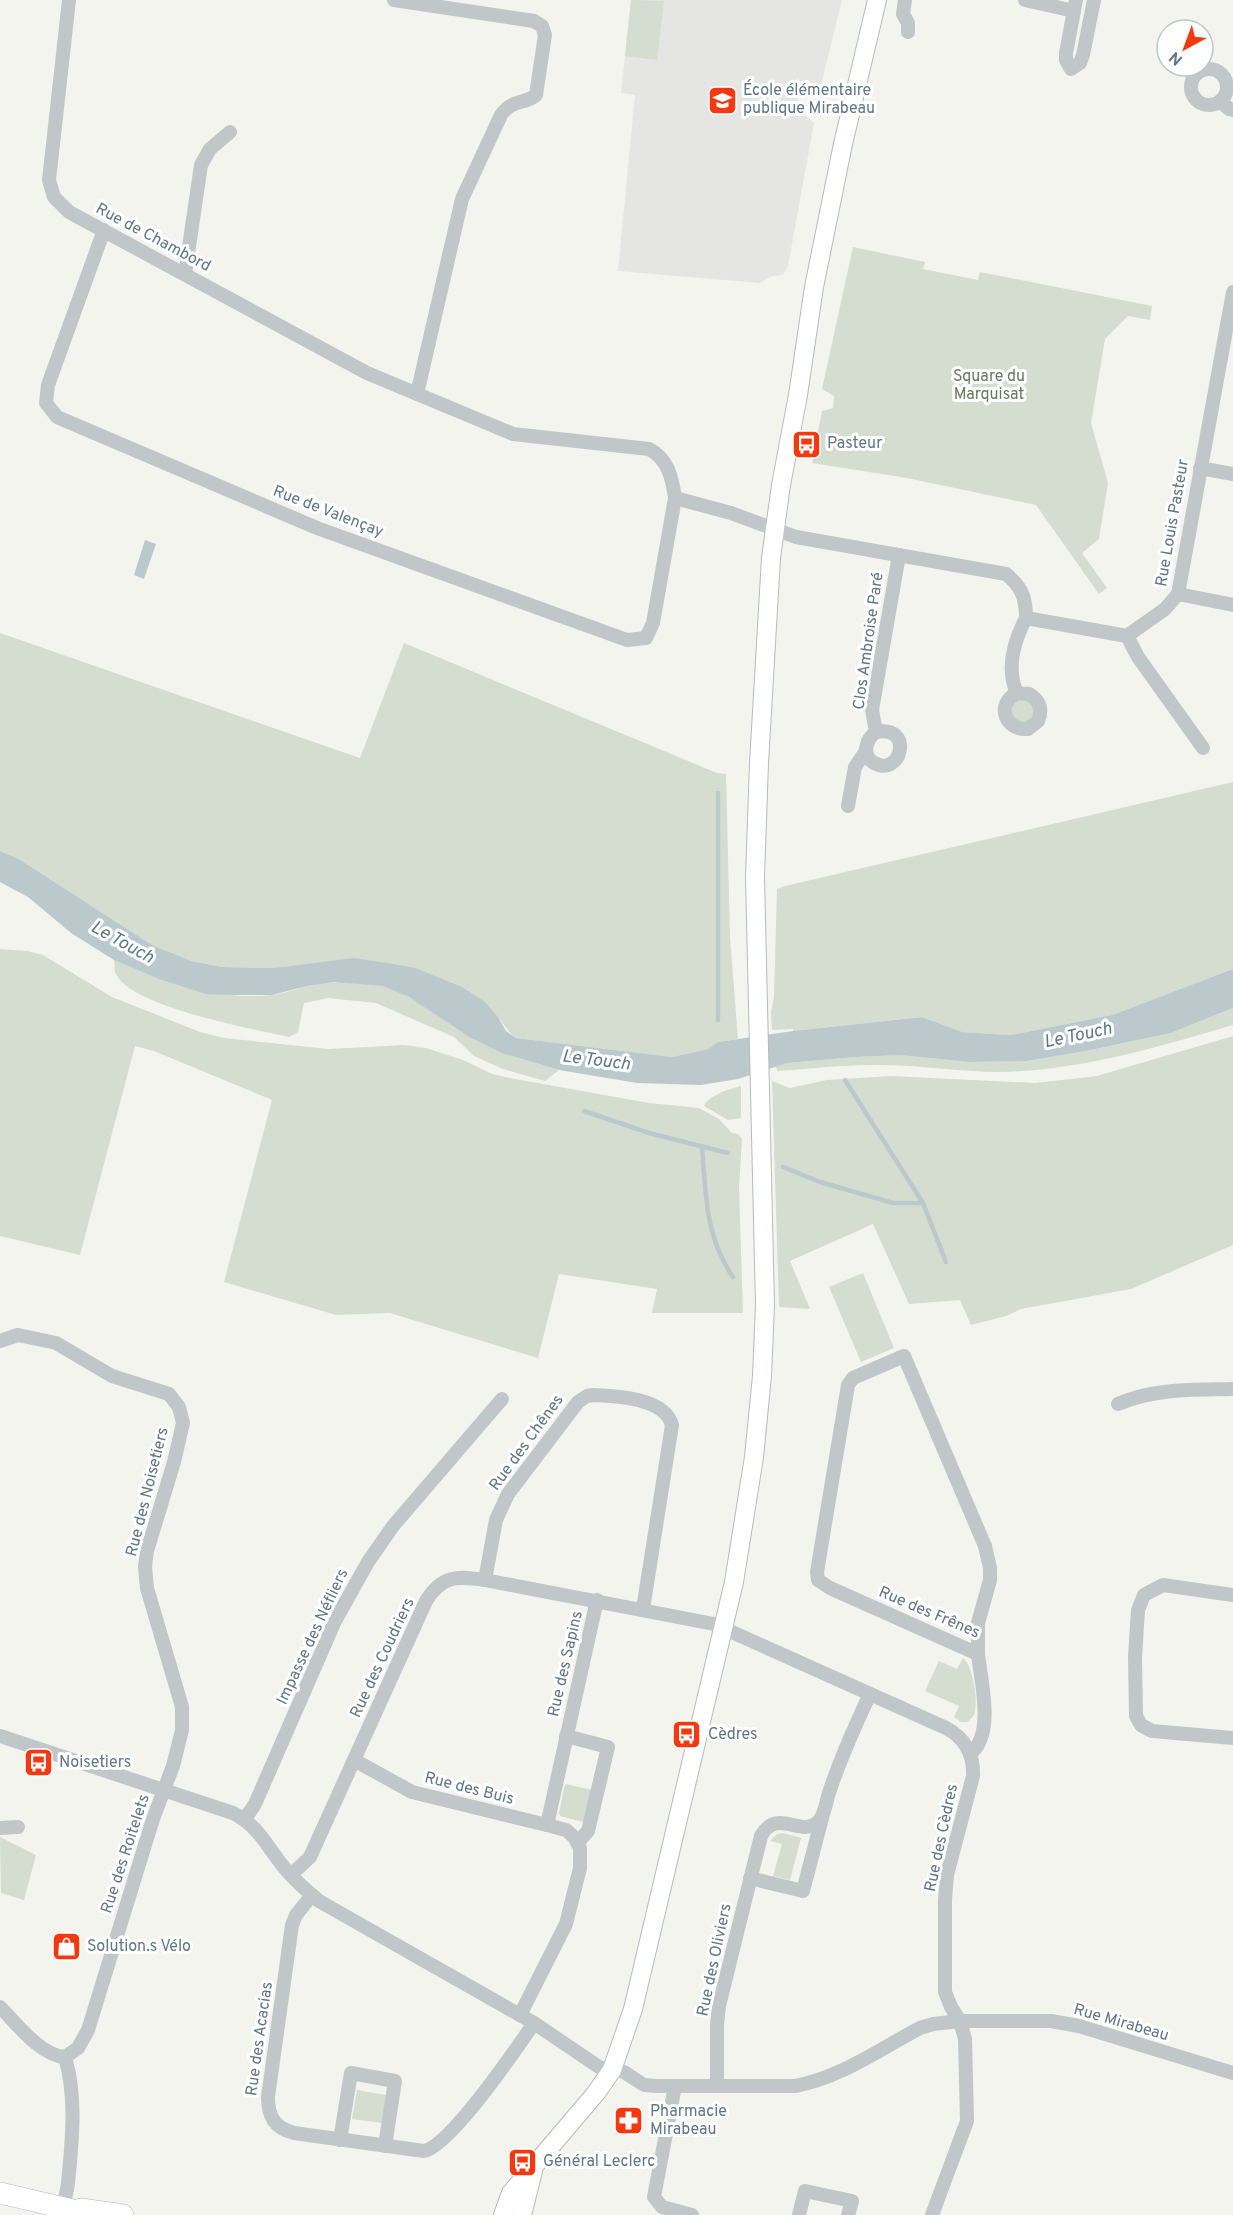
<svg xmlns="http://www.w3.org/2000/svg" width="1233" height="2215" font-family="Overpass,sans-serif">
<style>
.built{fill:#e5e6e3}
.green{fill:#d5dcd0}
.water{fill:#bbc9cd}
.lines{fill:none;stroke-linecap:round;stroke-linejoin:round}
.stream{stroke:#bbc9cd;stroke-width:4.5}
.secondary-casing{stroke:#b5bbbf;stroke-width:20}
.primary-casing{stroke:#b4b9bc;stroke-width:22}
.street{stroke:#c1c6c9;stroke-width:14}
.secondary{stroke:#fff;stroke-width:18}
.primary{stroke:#fff;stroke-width:21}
.labels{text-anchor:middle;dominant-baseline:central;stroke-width:6;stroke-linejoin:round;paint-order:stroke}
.poi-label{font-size:16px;fill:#607684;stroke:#fff;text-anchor:start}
.street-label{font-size:16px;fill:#607684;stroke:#fff}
.park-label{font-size:16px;fill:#667a60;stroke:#fff}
.water-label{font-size:18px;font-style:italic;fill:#5b7982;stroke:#fff}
</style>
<rect width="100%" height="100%" fill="#f4f4ef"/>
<path class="built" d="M631,0H842L820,89L799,97L796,108L814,123L788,266L783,275L772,276L760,283L618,271L635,95L621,93Z"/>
<g class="green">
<path d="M631,0L664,1L657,60L625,56Z"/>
<path d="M853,247L925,262L923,269L978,280L980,272L1152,306L1150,320L1128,316L1105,339L1091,423L1108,483L1099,539L1082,553L1107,588L1099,594L1036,505L907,478L812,463L822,411L833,408L834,396L822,389Z"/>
<path d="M0,633L360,758L404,643L717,773L726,774L730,937L738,1039L718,1042L708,1049L672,1057L516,1038C507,1031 504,1024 497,1016C487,1003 475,996 462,987L275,968L222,967L192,961L152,945L19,859L0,851Z"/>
<circle cx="1022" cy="711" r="12"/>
<path d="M1233,782V969L1112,1015L1011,1035L961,1032L922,1017L793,1031V1029L772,1030L771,1012L774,997L777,889L785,886Z"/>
<path d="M0,949L28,951L43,955L112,997L200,1032L224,1038L329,1049L404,1045L426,1048L463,1060L492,1074L515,1079L649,1103L699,1108L719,1119L732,1133L738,1134L742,1139L739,1188L743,1313H652L657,1289L559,1274L538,1358L390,1313L336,1315L224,1282L272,1100L154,1051L135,1046L80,1255L0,1236Z"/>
<path d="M114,960C165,982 215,1001 272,995C284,994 295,989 307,986C331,982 360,979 384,986C416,996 441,1021 470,1037C498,1053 529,1061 559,1070L545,1081L503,1069L474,1056L454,1037L376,1003L328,998L304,1003L298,1032L289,1037C254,1029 131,1007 116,974C114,971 115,964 114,960Z"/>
<path d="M1233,1008V1025C1165,1045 1095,1066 1023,1071C973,1075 923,1064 872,1065C841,1065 808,1069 777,1071L776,1066L787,1063L856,1057L899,1055L969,1062L1027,1061L1086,1051L1171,1033Z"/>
<path d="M1233,1036V1245L1131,1289L1021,1309L1006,1316L971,1325L960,1300L909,1304L873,1224L790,1261L810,1309L779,1307L772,1081L790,1088L827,1080L891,1076L1035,1083L1097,1076Z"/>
<path d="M741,1086V1118L728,1120L704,1106C709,1095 730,1089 741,1086Z"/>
<path d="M863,1273L894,1348L861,1362L829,1287Z"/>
<path d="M963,1658C973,1665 979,1703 974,1715C972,1718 970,1720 967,1722H961L954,1717L959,1706L925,1691L939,1661L957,1669Z"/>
<path d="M565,1784L593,1790L587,1819L583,1822L560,1816L559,1813Z"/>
<path d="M783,1833L801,1838L790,1880L773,1876L782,1844L770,1841L777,1834Z"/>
<path d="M0,1837L36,1855L24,1900L1,1893Z"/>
<path d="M357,2090L386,2095L382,2123L352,2119Z"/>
</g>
<g class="water">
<path d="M145,540L156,544L144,579L134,575Z"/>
<path d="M0,851L19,859L152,945L192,961L222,967L275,968L354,958L387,963L415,968L462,987L485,1002L498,1017L506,1031L516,1038L672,1057L708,1049L718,1042L793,1031L922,1017L962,1032L1011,1035L1112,1015L1233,969V1008L1171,1033L1086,1051L1027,1061L969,1062L899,1055L856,1057L787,1063L738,1079L701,1085L637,1083L559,1070L502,1053L469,1037L409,997L383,986L335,982L307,986L272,995H229L206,994L159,979L114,960L71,933L28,897L0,882Z"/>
</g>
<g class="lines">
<g class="stream">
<path d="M718,793V1020"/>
<path d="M845,1080L923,1203L946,1262"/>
<path d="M584,1111L649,1133L728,1153"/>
<path d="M702,1147C706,1194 705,1237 733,1277"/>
<path d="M783,1167L820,1182L893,1203H923"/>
</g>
<defs>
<g id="secondary">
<path d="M503,2215L511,2193L596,2093L612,2070L633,2009L734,1582L754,1457L762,1376L765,1305L755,877L759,763L771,558L781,485L798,395L814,287L843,144L877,0"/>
<path d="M522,2215L533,2171"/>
</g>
<g id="primary">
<path d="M0,2193L94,2215"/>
<path d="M81,2209L123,2215"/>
</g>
</defs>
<use href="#secondary" class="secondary-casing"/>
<use href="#primary" class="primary-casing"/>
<g class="street">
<path d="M69,0L49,180L54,197L69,212L367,373L513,434L649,449C668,459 672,477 675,498L653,623L646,638L627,640L317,528L57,417L46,403L48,385L104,230"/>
<path d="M394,0L534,21L542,26L545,35L536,95C524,105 514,98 501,115L462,199L417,394"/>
<path d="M905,0L903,14L908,23V32"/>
<path d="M1025,0L1074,11"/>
<path d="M1076,0L1066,53V60L1071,69L1080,63L1083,55L1094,0"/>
<circle cx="1209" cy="87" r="18"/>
<path d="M1220,101L1229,109L1233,110"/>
<path d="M185,274L201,165L210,149L230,132"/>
<path d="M1200,468L1233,474"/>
<path d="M675,498L731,513L796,537L1006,574C1022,587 1026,598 1026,618L1127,636L1165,609L1178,594L1233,292"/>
<path d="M1178,594L1233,605"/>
<path d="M1127,636L1138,657L1203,748"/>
<path d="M1017,693L1029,694C1040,701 1043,709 1038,721L1028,729C1005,731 995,704 1017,693C1006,669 1014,641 1026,618"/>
<path d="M876,732C914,724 902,778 874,763C861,755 866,739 876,732L872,710L899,555"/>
<path d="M848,806L855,767L866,751"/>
<path d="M0,1341L18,1335L56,1343L112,1376L169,1394L179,1407L183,1423L174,1462L147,1551L145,1566L147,1588L182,1707V1730L173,1766L153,1819L88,2030L78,2048L65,2057"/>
<path d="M904,1356L985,1546L990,1568V1580L978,1623V1654L830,1588L818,1580L817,1572L848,1385L853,1378Z"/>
<path d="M1118,1404C1154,1388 1194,1390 1233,1389"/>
<path d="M485,1580L496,1520L508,1494L578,1402L587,1396L593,1395C617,1396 665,1398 672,1425L643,1609"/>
<path d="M1233,1595L1163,1585L1144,1595L1138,1610L1135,1657L1136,1716L1141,1725L1152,1731L1233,1738"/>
<path d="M0,1736L233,1813C261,1827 268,1850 288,1872C297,1882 308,1892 319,1901L534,2023L599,2067L624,2072L644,2085L657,2086H795C840,2078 880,2049 920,2028L933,2024L960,2021L951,2007L945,1992V1900L947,1875L973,1776C974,1755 965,1738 946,1728L714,1624L485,1580C457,1576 442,1575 426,1601L310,1857L291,1875"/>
<path d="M566,1736L608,1747L588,1831L578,1842"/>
<path d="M970,1754C995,1735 981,1682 978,1654"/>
<path d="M354,1760L412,1792L547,1825"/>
<path d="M245,1819L255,1804L335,1621L368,1562L393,1526L502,1399"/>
<path d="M0,1828L18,1827"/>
<path d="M750,1878L803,1891L822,1818"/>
<path d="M312,1895L296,1915L292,1925L268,2097C268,2117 275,2128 294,2133L424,2151C450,2146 517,2048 534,2023"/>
<path d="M0,2007C17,2024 41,2056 65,2057"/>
<path d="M520,2015L566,1924L580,1868V1848L574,1837L566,1830L547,1825L597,1600"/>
<path d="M675,2086L654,2197L662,2207L692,2215"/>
<path d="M717,2086V2025L719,2006L761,1836C777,1807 801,1838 818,1822C824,1816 826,1804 828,1796C839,1761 854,1728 870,1694"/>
<path d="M340,2140L351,2073L395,2081L385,2146"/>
<path d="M63,2215C62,2204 67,2194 68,2183C72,2141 77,2098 65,2057"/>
<path d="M799,2215L805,2191L852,2201L848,2215"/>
<path d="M932,2215L967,2121L965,2039L960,2021H1051L1079,2026L1233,2073"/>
</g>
<use href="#secondary" class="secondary"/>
<use href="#primary" class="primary"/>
</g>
<defs>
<symbol id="school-square" viewBox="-11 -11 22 22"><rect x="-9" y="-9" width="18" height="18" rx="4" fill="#f43810" stroke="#fff"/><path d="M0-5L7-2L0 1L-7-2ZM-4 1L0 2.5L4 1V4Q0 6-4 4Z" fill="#fff"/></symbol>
<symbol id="bus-square" viewBox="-11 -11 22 22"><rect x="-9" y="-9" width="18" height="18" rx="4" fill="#f43810" stroke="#fff"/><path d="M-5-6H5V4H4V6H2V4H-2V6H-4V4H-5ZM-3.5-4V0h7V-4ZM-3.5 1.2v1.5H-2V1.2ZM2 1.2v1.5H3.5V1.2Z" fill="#fff"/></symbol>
<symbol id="shop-square" viewBox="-11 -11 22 22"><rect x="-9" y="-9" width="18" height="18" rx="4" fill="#f43810" stroke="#fff"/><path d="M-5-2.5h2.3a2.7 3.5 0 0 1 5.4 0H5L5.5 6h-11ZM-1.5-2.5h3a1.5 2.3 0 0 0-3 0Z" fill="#fff"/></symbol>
<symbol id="pharmacy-square" viewBox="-11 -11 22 22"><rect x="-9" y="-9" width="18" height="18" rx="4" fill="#f43810" stroke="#fff"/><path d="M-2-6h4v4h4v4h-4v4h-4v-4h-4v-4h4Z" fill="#fff"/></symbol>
</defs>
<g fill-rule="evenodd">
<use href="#school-square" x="706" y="84" width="33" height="33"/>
<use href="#bus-square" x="790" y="428" width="33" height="33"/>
<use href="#bus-square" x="670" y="1718" width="33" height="33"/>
<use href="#bus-square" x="22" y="1746" width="33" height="33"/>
<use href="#shop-square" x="50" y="1930" width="33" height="33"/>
<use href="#pharmacy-square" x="612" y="2104" width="33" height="33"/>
<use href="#bus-square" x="506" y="2146" width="33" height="33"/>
</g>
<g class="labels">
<g class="poi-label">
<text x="743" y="91">École élémentaire<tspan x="743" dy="18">publique Mirabeau</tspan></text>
<text x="827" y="444">Pasteur</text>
<text x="708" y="1735">Cèdres</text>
<text x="59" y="1763">Noisetiers</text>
<text x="87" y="1947">Solution.s Vélo</text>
<text x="650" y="2112">Pharmacie<tspan x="650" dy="18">Mirabeau</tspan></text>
<text x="543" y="2162">Général Leclerc</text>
</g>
<g class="street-label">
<text transform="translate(153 238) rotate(28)">Rue de Chambord</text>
<text transform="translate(328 512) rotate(21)">Rue de Valençay</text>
<text transform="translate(1173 523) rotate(-80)">Rue Louis Pasteur</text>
<text transform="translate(869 641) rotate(-82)">Clos Ambroise Paré</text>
<text transform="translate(527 1443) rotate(-54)">Rue des Chênes</text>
<text transform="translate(148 1492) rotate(-76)">Rue des Noisetiers</text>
<text transform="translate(929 1613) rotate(23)">Rue des Frênes</text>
<text transform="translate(313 1637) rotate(-65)">Impasse des Néfliers</text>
<text transform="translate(383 1658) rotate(-65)">Rue des Coudriers</text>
<text transform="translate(566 1664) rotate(-77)">Rue des Sapins</text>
<text transform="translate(469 1789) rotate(14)">Rue des Buis</text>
<text transform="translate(942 1838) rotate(-78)">Rue des Cèdres</text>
<text transform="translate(126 1854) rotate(-72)">Rue des Roitelets</text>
<text transform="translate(715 1960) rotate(-78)">Rue des Oliviers</text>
<text transform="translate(1121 2023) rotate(16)">Rue Mirabeau</text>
<text transform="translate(260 2039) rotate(-82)">Rue des Acacias</text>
</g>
<g class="park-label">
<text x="989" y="377">Square du<tspan x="989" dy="18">Marquisat</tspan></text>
</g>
<g class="water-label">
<text transform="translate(122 943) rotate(29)">Le Touch</text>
<text transform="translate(1078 1036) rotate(-12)">Le Touch</text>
<text transform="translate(596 1061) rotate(7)">Le Touch</text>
</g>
</g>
<g transform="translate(1185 48) rotate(221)"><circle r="28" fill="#ffffff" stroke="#bfc8ce" stroke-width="1.5"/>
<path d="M0-4.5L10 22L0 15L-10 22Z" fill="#f43810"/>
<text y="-9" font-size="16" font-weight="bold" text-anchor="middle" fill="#607684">N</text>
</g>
</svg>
